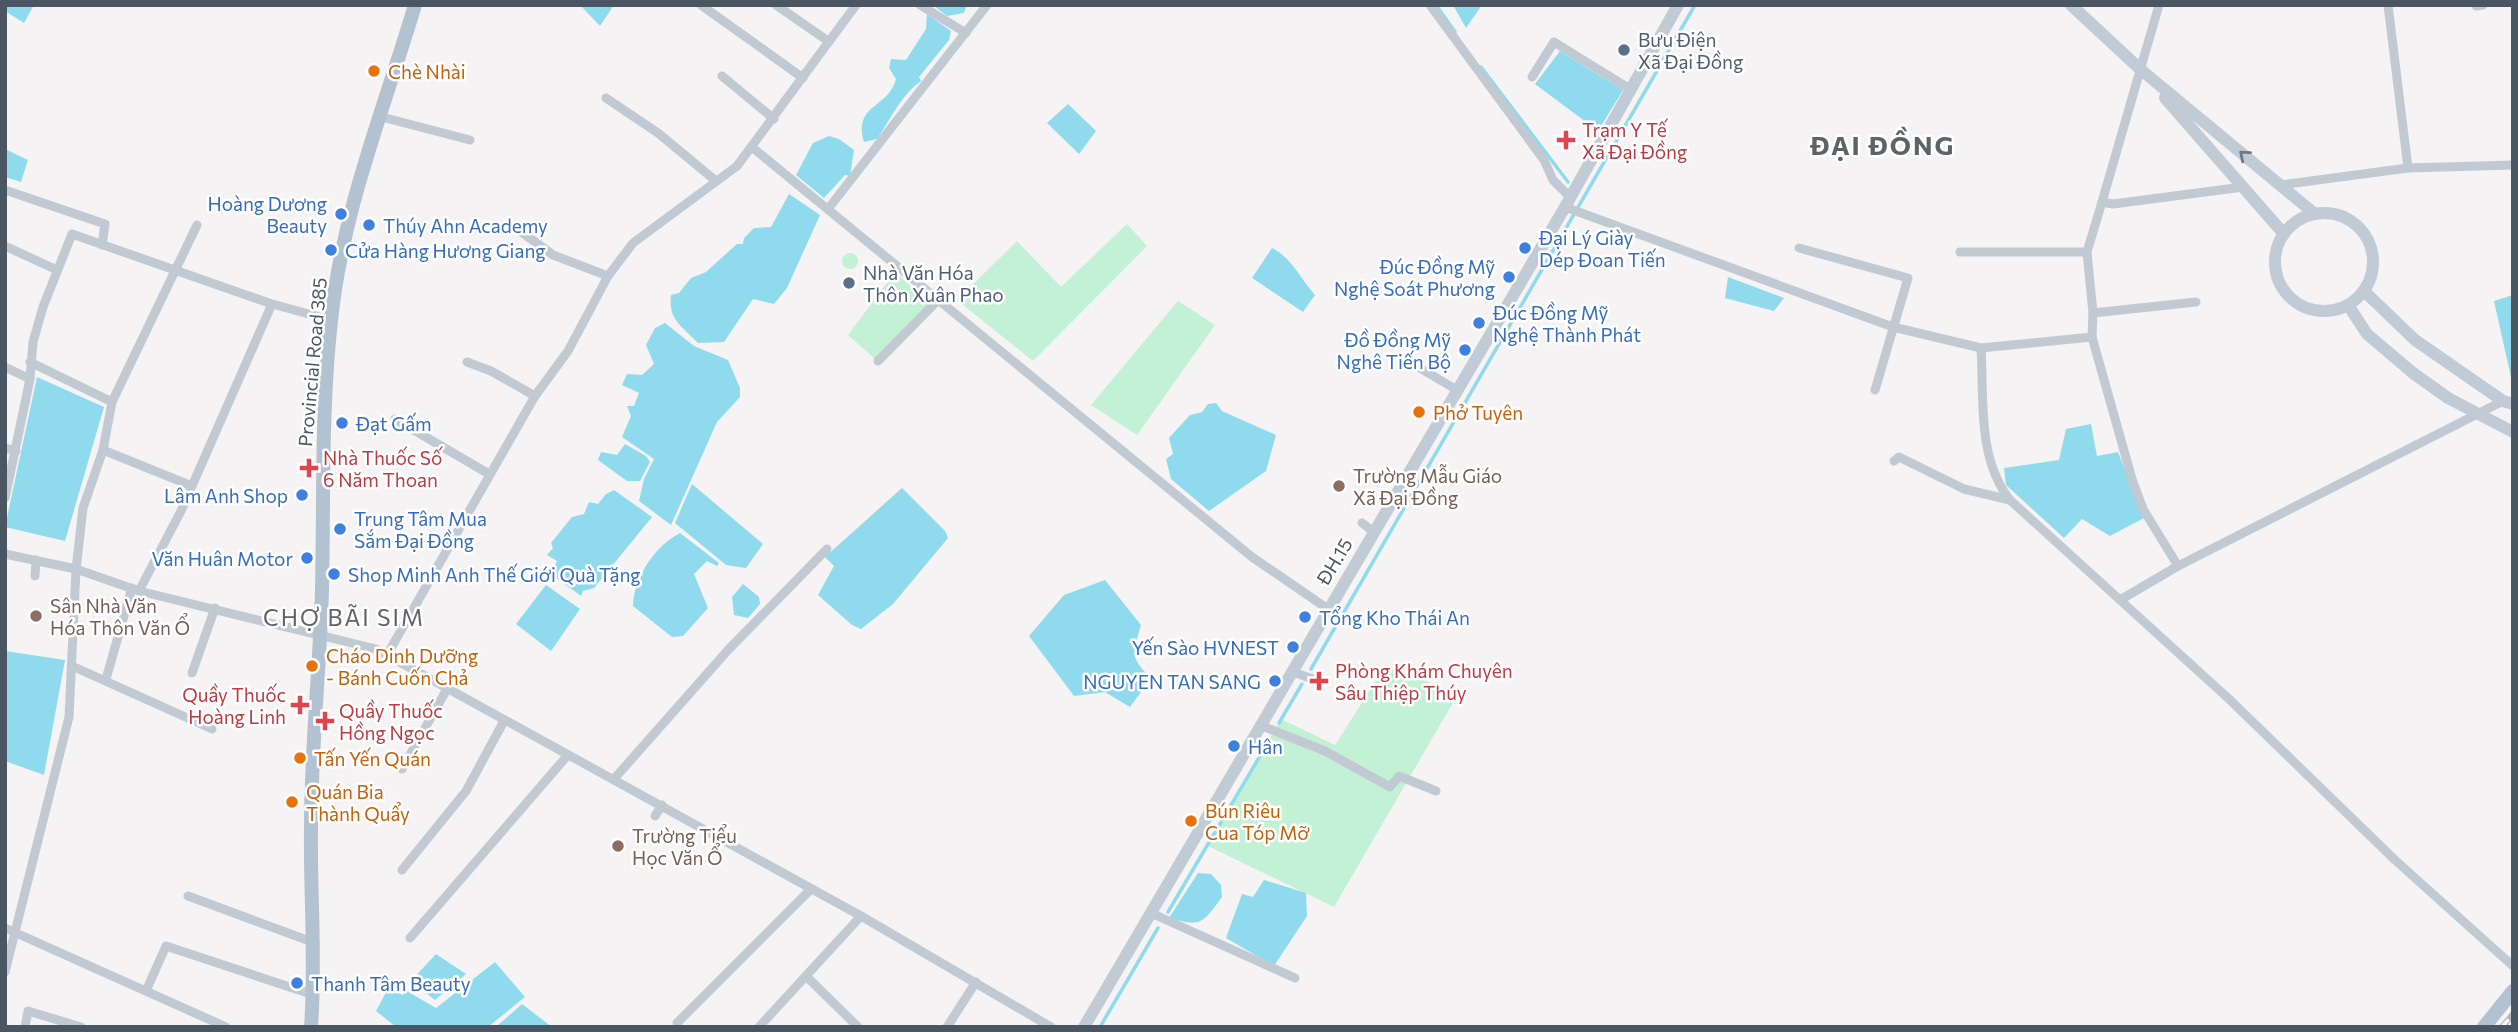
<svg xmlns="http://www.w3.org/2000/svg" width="2518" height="1032" font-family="Commissioner,sans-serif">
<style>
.green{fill:#c3f1d5}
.water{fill:#90daee}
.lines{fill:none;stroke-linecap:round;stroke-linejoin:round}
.stream{stroke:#90daee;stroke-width:3.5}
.minor{stroke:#c1cad2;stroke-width:9}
.secondary{stroke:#c1cbd6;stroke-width:12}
.primary{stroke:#b3c2d1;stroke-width:14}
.rail-casing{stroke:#b5b8bd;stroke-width:6}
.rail{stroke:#fff;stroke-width:3.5;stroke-dasharray:10;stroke-linecap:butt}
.secondary-bridge{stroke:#c1cbd6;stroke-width:12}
.oneway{stroke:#6e7984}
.service-dot{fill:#5c6f8a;stroke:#fff;stroke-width:2.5}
.food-dot{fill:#e8710a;stroke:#fff;stroke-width:2.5}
.health-dot{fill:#e0444e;stroke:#fff;stroke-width:2.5}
.shop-dot{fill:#3f7fe0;stroke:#fff;stroke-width:2.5}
.education-dot{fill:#8d6e63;stroke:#fff;stroke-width:2.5}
.labels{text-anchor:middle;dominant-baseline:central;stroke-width:5;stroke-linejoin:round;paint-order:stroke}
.service-label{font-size:19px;fill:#4e5e75;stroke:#fff;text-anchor:start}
.food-label{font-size:19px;fill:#c56008;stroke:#fff;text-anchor:start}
.health-label{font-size:19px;fill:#be3a42;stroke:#fff;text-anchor:start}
.shop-label{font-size:19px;fill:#366cbe;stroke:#fff;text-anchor:start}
.street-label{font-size:19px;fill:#4a5661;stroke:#fff}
.education-label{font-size:19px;fill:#785e54;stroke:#fff;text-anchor:start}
.quarter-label{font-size:23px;letter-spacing:2px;fill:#5f6368;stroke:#fff}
.district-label{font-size:26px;font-weight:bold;letter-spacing:2px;fill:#5f6368;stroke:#fff}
</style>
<rect width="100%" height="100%" fill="#f5f3f3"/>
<g class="green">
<path d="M1127,224L1147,246L1033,361L957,300L1017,241L1061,287Z"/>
<circle cx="850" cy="261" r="8"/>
<path d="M895,272L932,305L875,359L848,335Z"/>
<path d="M1178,301L1215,325L1137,435L1091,405Z"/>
<path d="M1386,665L1458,694L1334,907L1208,846L1281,719L1335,745Z"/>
</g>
<g class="water">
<path d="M5,5H34L24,23L5,11Z"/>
<path d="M580,5H614L600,26Z"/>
<path d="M933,5H967L964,13L947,16Z"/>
<path d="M1453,5H1482L1466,28Z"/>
<path d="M927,14L951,31L949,40L919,77L921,81C901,95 891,119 877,139L864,142C853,104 888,109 896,79L889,68L891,59L906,60L926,29Z"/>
<path d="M1560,51L1623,90L1598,131L1535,84Z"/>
<path d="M1068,104L1096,131L1079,154L1047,123Z"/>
<path d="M829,136L839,139L854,150L850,176L845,175L824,198L796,175L813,143Z"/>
<path d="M5,149L28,160L21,182L5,177Z"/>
<path d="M789,194L820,215L787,288L774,304L753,299L724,342L698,343C682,326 668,320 671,295L679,293L691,278L706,272L737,244H743L744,238L754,228L771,227Z"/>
<path d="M1272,248C1293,259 1299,277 1315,295L1303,312L1252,278Z"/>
<path d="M1728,277L1784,298L1774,311L1725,298Z"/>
<path d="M2513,295V386L2494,301Z"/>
<path d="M665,323L694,346L728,360L740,388V397L717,422L671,525L639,501L644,479L654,459L622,437L631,416L627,406H634L639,393L622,385L627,374L642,375L654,364L646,345L655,328Z"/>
<path d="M37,377L104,407L65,541L5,527Z"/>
<path d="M1216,403L1222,411L1276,435L1266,471L1209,511L1171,479L1166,459L1173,454L1169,438L1190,415L1202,412L1208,404Z"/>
<path d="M2091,424L2097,456L2118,452L2144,518L2110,536L2082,519L2064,538L2006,485L2004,468L2059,460L2066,429Z"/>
<path d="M625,444L646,456L650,462L640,481H627L598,460L601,452L617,455Z"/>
<path d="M692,484L763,544L746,568L726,565L675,523Z"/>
<path d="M902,488L945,531L948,538L893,604L861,629L852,625L818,595L834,566L825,557Z"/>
<path d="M614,490L652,517L594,588L583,591L581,596L551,574L557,561L547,555L553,548L551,543L572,517L584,514L589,502L598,504L606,494Z"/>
<path d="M680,533L719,563L717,566L707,561L694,574L708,608L683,636L672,637L633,606C634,577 655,546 680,533Z"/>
<path d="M1105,580L1141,625C1133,652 1129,657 1151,678L1130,707L1105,692L1074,696L1029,636L1064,595Z"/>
<path d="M743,584L759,597L760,604L748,618L734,615L732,597Z"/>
<path d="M546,585L580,609L551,651L516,624Z"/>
<path d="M5,651L65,660L44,775L5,761Z"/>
<path d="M1198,873L1211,874L1221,885L1222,897C1202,924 1202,927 1169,918Z"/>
<path d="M1264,880L1306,893L1307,916L1274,966L1226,938L1242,894L1253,897Z"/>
<path d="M436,954L466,974L435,1000L411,981Z"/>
<path d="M495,962L525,997L488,1027H396L376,1011L390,985L402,995L407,991L436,1008Z"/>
<path d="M522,1004L552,1027H496Z"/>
</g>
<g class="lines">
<g class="stream">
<path d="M1436,5L1455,32"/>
<path d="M1481,67L1568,182"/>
<path d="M1311,669L1695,5"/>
<path d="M1279,723L1302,684"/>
<path d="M1168,912L1270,739"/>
<path d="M1100,1027L1158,928"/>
</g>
<g class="minor">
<path d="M701,5L803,78"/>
<path d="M776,5L828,41"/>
<path d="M920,5L966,33"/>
<path d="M1430,5L1544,160L1553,180L1570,197"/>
<path d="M2159,5L2102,202L2113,204L2243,187"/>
<path d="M2388,5L2408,168"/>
<path d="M2476,6L2483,5"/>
<path d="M722,76L774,119"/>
<path d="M1532,77L1554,42L1630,89"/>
<path d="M606,98L658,133L716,181"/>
<path d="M378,116L470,140"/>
<path d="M753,148L1252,557L1328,609"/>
<path d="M2280,185L2408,168L2513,165"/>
<path d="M5,190L105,224L102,245"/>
<path d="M2102,202L2087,252L2093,313L2092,337L2132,479L2143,509L2178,566L2120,600"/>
<path d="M1565,207L1893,327L1981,348L2092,337"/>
<path d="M828,209L987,5"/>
<path d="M520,231L553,255L608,276"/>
<path d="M5,246L57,270"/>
<path d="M1799,248L1908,278L1875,390"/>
<path d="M1960,252H2087"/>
<path d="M2093,313L2196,302"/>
<path d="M1981,348C1984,398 1977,459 2010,500L2229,699L2395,860L2513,966"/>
<path d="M878,361L939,299"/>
<path d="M30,362L112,402"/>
<path d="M467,362L491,371L535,396"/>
<path d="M1413,364L1457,390"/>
<path d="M5,367L30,379"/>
<path d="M395,419L489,474"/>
<path d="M5,448L16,451"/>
<path d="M103,450L192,486"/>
<path d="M1894,461L1899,457L1964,489L2010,500"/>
<path d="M5,498L30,379L33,342L43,307L72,234L272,304L331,320"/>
<path d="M1362,523L1374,532"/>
<path d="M5,554L76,569L139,591L376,649L861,916L1051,1027"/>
<path d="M2178,566L2503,401"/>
<path d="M35,576L36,560"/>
<path d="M139,591L181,511L272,304"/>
<path d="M387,655L535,396L568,351L608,276L633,243L737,166L856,5"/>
<path d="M72,666L212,729"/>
<path d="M1293,672L1313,679"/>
<path d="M192,673L215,608"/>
<path d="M106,679L132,588"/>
<path d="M1262,726L1325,751L1390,787L1399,776L1436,791"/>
<path d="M402,769L447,689"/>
<path d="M614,779L728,650L827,549"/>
<path d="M655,816L662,805"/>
<path d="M402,870L466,791L504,721"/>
<path d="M188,896L315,943"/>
<path d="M1151,913L1295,978"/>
<path d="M5,928L226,1027"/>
<path d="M410,938L567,756"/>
<path d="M5,972L69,717L76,569L83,508L103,450L112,402L197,225"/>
<path d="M807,977L858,1027"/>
<path d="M146,991L166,946L314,995"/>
<path d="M677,1023L811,889"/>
<path d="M25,1027L28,1011L81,1027"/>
<path d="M759,1027L861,916"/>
<path d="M947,1027L976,982"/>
</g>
<g class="secondary">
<path d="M2071,5L2140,69L2315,214"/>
<path d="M2165,98L2284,234"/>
<circle cx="2324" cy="262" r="49"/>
<path d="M2364,291L2415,340L2503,401L2513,404"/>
<path d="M2348,305L2367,334L2413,373"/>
<path d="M1084,1027L1565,207L1678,5"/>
</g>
<g class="primary">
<path d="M311,1027C316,960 310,894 311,827C311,747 320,669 322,589C324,499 321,410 331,321C342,211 384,109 415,5"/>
<path d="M2484,1027L2513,991"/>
</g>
<defs>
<path id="rail" d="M2502,1027L2513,1014"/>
</defs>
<use href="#rail" class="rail-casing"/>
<use href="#rail" class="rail"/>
<path class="secondary-bridge" d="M2413,373L2448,398L2513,432"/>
</g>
<defs><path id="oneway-chevron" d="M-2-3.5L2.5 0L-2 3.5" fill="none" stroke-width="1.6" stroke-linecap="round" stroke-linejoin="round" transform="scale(1.75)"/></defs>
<use class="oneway" href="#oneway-chevron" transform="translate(2244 155) rotate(-140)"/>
<g class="service-dot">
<circle cx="1624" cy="50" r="7"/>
<circle cx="849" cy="283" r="7"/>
</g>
<g class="food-dot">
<circle cx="374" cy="71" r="7"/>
<circle cx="1419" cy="412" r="7"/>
<circle cx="312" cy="666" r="7"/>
<circle cx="300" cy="758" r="7"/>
<circle cx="292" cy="802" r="7"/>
<circle cx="1191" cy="821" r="7"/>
</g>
<g class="health-dot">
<path d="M1562.5 129.5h7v7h7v7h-7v7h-7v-7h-7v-7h7z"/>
<path d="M305.5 457.5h7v7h7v7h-7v7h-7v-7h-7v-7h7z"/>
<path d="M1315.5 670.5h7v7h7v7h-7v7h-7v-7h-7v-7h7z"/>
<path d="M296.5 694.5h7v7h7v7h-7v7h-7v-7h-7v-7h7z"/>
<path d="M321.5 710.5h7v7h7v7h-7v7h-7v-7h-7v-7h7z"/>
</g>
<g class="shop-dot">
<circle cx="341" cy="214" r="7"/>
<circle cx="369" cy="225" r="7"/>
<circle cx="1525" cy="248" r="7"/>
<circle cx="331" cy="250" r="7"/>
<circle cx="1509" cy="277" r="7"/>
<circle cx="1479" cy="323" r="7"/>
<circle cx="1465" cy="350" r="7"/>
<circle cx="342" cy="423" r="7"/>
<circle cx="302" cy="495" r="7"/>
<circle cx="340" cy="529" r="7"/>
<circle cx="307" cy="558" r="7"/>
<circle cx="334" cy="574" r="7"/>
<circle cx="1305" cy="617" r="7"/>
<circle cx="1293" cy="647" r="7"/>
<circle cx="1275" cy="681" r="7"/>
<circle cx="1234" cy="746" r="7"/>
<circle cx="297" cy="983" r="7"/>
</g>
<g class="education-dot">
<circle cx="1339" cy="486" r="7"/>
<circle cx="36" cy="616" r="7"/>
<circle cx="618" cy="846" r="7"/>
</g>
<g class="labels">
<g class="service-label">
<text x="1638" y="39">Bưu Điện<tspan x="1638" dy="22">Xã Đại Đồng</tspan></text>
<text x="863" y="272">Nhà Văn Hóa<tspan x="863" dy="22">Thôn Xuân Phao</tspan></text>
</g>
<g class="food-label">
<text x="388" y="71">Chè Nhài</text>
<text x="1433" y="412">Phở Tuyên</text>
<text x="326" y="655">Cháo Dinh Dưỡng<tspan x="326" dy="22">- Bánh Cuốn Chả</tspan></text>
<text x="314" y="758">Tấn Yến Quán</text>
<text x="306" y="791">Quán Bia<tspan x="306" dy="22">Thành Quẩy</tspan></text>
<text x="1205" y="810">Bún Riêu<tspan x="1205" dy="22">Cua Tóp Mỡ</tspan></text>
</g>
<g class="health-label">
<text x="1582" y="129">Trạm Y Tế<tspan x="1582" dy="22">Xã Đại Đồng</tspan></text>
<text x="323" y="457">Nhà Thuốc Số<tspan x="323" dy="22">6 Năm Thoan</tspan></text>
<text x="1335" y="670">Phòng Khám Chuyên<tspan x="1335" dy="22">Sâu Thiệp Thúy</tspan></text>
<text x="286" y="694" text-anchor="end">Quầy Thuốc<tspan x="286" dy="22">Hoàng Linh</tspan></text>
<text x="339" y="710">Quầy Thuốc<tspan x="339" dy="22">Hồng Ngọc</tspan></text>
</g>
<g class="shop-label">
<text x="327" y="203" text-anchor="end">Hoàng Dương<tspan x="327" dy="22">Beauty</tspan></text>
<text x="383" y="225">Thúy Ahn Academy</text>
<text x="1539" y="237">Đại Lý Giày<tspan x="1539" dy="22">Dép Đoan Tiến</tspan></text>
<text x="345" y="250">Cửa Hàng Hương Giang</text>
<text x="1495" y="266" text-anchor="end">Đúc Đồng Mỹ<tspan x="1495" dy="22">Nghệ Soát Phương</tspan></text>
<text x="1493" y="312">Đúc Đồng Mỹ<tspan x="1493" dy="22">Nghệ Thành Phát</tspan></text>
<text x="1451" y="339" text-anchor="end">Đồ Đồng Mỹ<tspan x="1451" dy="22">Nghê Tiến Bộ</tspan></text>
<text x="356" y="423">Đạt Gấm</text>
<text x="288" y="495" text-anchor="end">Lâm Anh Shop</text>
<text x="354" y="518">Trung Tâm Mua<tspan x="354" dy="22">Sắm Đại Đồng</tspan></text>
<text x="293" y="558" text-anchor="end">Văn Huân Motor</text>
<text x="348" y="574">Shop Minh Anh Thế Giới Quà Tặng</text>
<text x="1319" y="617">Tổng Kho Thái An</text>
<text x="1279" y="647" text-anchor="end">Yến Sào HVNEST</text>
<text x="1261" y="681" text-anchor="end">NGUYEN TAN SANG</text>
<text x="1248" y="746">Hân</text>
<text x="311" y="983">Thanh Tâm Beauty</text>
</g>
<g class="street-label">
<text transform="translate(312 362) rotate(-85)">Provincial Road 385</text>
<text transform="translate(1334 561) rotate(-59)">ĐH.15</text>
</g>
<g class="education-label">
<text x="1353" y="475">Trường Mẫu Giáo<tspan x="1353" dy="22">Xã Đại Đồng</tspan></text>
<text x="50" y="605">Sân Nhà Văn<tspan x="50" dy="22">Hóa Thôn Văn Ổ</tspan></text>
<text x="632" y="835">Trường Tiểu<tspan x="632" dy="22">Học Văn Ổ</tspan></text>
</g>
<g class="quarter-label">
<text x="344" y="617">CHỢ BÃI SIM</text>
</g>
<g class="district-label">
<text x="1883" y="144">ĐẠI ĐỒNG</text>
</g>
</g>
<rect width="2518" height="1032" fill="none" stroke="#4a5661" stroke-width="14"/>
</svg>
